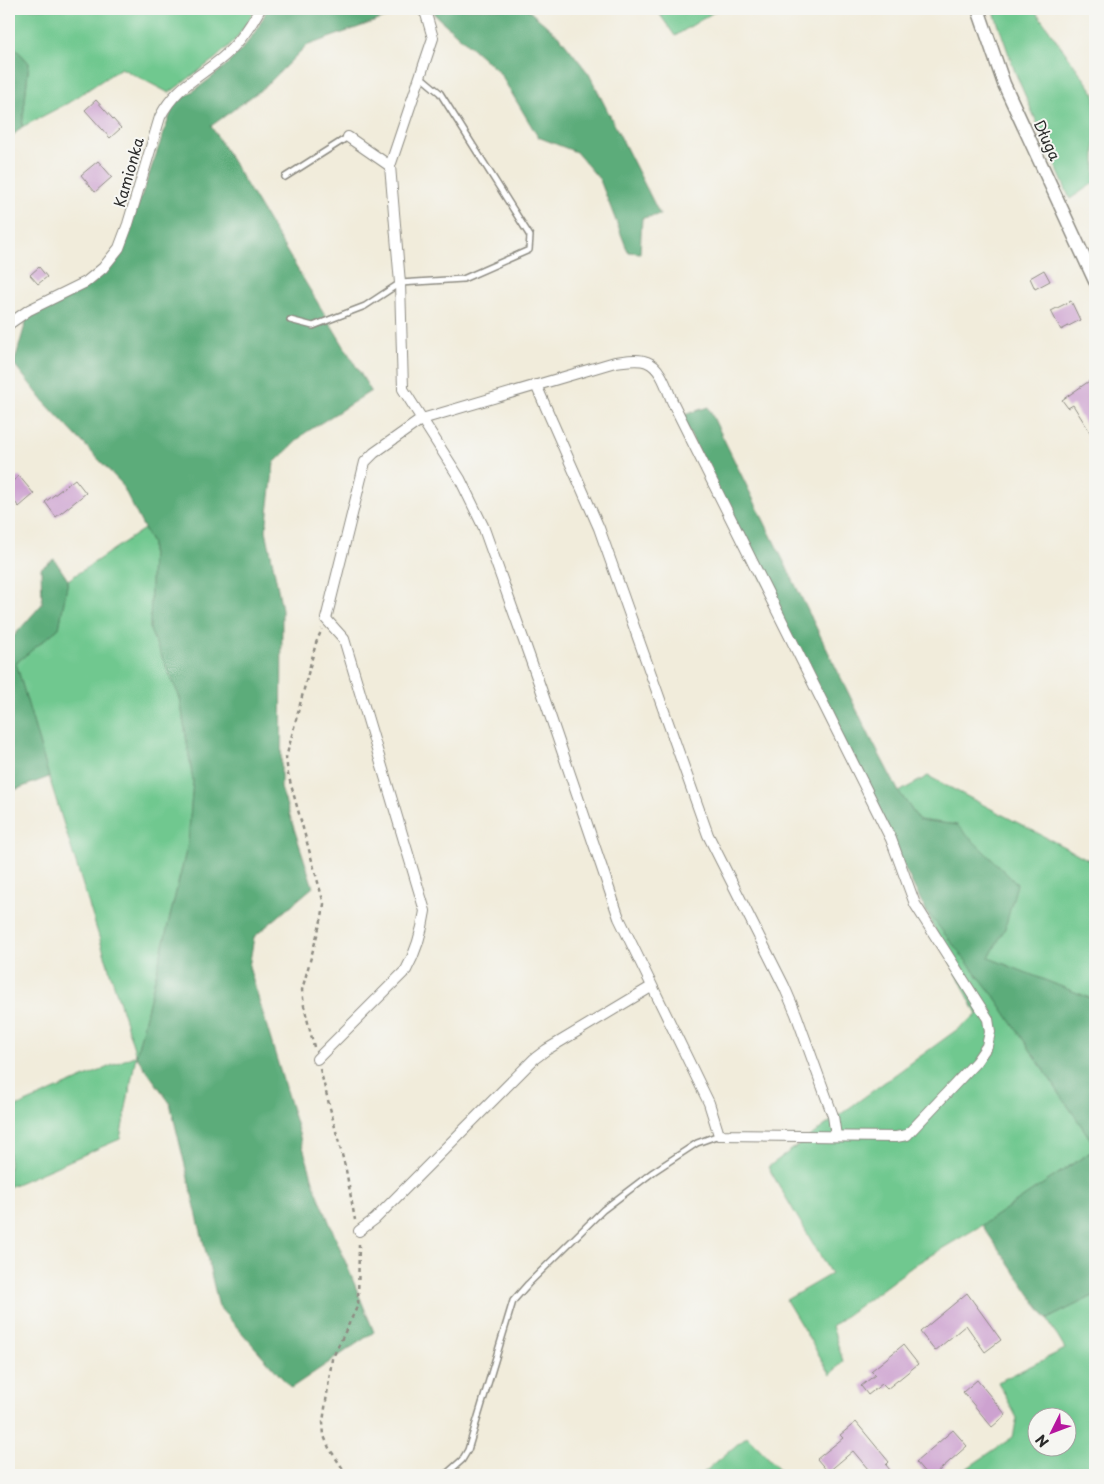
<svg xmlns="http://www.w3.org/2000/svg" width="1104" height="1484" font-family="'Playpen Sans',sans-serif">
<style>
.green{fill:#70c88f;stroke:#4e7a5d;fill-rule:evenodd}
.forest{fill:#5cac7a;stroke:#446c52}
.building{fill:#cda2d0}
.lines{fill:none;stroke-linecap:round;stroke-linejoin:round}
.service-casing{stroke:#8e8c83;stroke-width:8}
.minor-casing{stroke:#8e8c83;stroke-width:12}
.tertiary-casing{stroke:#8e8c83;stroke-width:15}
.path{stroke:#8e8c83;stroke-width:2.5;stroke-dasharray:4 4;stroke-linecap:butt}
.service{stroke:#fff;stroke-width:5}
.minor{stroke:#fff;stroke-width:10}
.tertiary{stroke:#fff;stroke-width:12}
.labels{text-anchor:middle;dominant-baseline:central;stroke-width:4;stroke-linejoin:round;paint-order:stroke}
.street-label{font-size:15px;fill:#2b2b2b;stroke:#f6f6f2}
</style>
<rect width="100%" height="100%" fill="#f6f6f2"/>
<filter id="ink" filterUnits="userSpaceOnUse"><feTurbulence type="fractalNoise" baseFrequency=".02" numOctaves="2"/><feDisplacementMap in="SourceGraphic" scale="10" xChannelSelector="R" yChannelSelector="G"/><feConvolveMatrix kernelMatrix="1 2 1 2 8 2 1 2 1" color-interpolation-filters="sRGB"/></filter>
<filter id="wash" filterUnits="userSpaceOnUse"><feTurbulence type="fractalNoise" baseFrequency=".0096" numOctaves="4" result="noise"/><feDisplacementMap in="SourceGraphic" scale="20" xChannelSelector="R" yChannelSelector="G"/><feGaussianBlur stdDeviation="1.12" result="paint"/><feColorMatrix in="noise" values="0 0 0 0 0 0 0 0 0 0 0 0 0 0 0 0 0 1.4 0 .05"/><feComposite in="paint" operator="in"/></filter>
<g filter="url(#wash)">
<rect width="100%" height="100%" fill="#f1ecdb"/>
<g class="green">
<path d="M9,9H256L236,39L216,58L169,93L121,68L68,103L22,127L29,63L9,41Z"/>
<path d="M656,9H716L717,10L675,36Z"/>
<path d="M993,9H1034L1095,94V182L1070,199L1015,72Z"/>
<path d="M144,529L152,544L150,630L180,698L193,781L188,843L136,1056L120,1139L9,1187V1110L136,1055L49,777L16,663L59,628L68,580Z"/>
<path d="M928,776L1095,863V1000L989,958L1005,928L957,825L919,820L899,792Z"/>
<path d="M925,909L994,996L1095,1146V1149L982,1225L916,1264L832,1326L843,1361L831,1375L786,1300L831,1274L768,1167L977,1015Z"/>
<path d="M1095,1295V1475H957L1013,1437L1017,1418L998,1382L1065,1349L1047,1319ZM1036,1416H1066V1446H1036Z"/>
<path d="M747,1436L785,1475H701Z"/>
</g>
<g class="forest">
<path d="M267,9H391L393,15L306,46L266,86L211,126L371,391L305,433L274,463L266,530L282,609L281,788L313,887L254,937L249,967L315,1187L374,1332L291,1388L219,1307L170,1103L136,1056L188,843L193,781L180,698L150,630L152,544L121,483L46,404L14,364L27,318L98,278L122,251L174,104C210,81 251,50 267,9Z"/>
<path d="M433,9H527L561,38L589,74L660,215L642,218L640,253L628,252L600,180L576,152L538,137L499,72L436,16Z"/>
<path d="M9,41L29,63L22,127L9,139Z"/>
<path d="M708,407L870,737L899,792L919,820L957,825L1017,884L1005,928L989,958L1095,1000V1146L994,996L925,909L681,416Z"/>
<path d="M54,559L68,580L59,628L16,663L49,777L9,792V639L13,637L42,604L41,568Z"/>
<path d="M1095,1149V1295L1047,1319L982,1225Z"/>
</g>
<g id="blocks">
<g class="building">
<path d="M96,100L121,128L110,138L85,110Z"/>
<path d="M98,161L112,177L95,192L81,175Z"/>
<path d="M39,267L47,277L38,284L30,275Z"/>
<path d="M1044,270L1050,281L1035,289L1030,278Z"/>
<path d="M1071,301L1080,320L1061,330L1051,311Z"/>
<path d="M1095,377V440L1073,405L1068,408L1062,400Z"/>
<path d="M19,476L34,494L19,507L9,495V484Z"/>
<path d="M75,479L86,493L56,517L45,502Z"/>
<path d="M967,1293L1001,1340L985,1352L966,1325L935,1351L920,1332Z"/>
<path d="M903,1345L918,1364L887,1389L882,1384L868,1395L861,1386L875,1375L871,1371Z"/>
<path d="M977,1380L1006,1415L992,1427L963,1392Z"/>
<path d="M856,1422L889,1462L886,1465L894,1475H873L853,1451L828,1472L817,1459L843,1438L840,1435Z"/>
<path d="M953,1430L967,1446L934,1475H927L916,1462Z"/>
</g>
</g>
</g>
<g filter="url(#ink)">
<use href="#blocks" fill-opacity="0" stroke="#8e8c83" stroke-width="1"/>
<g class="lines">
<defs>
<g id="service">
<path d="M285,177L348,137"/>
<path d="M290,320L313,326L365,306L400,283L463,279L529,250L530,236L440,93L421,77"/>
<path d="M445,1475L462,1460L468,1450L513,1301L528,1284L603,1210L653,1172L697,1143L719,1135"/>
</g>
<g id="minor">
<path d="M348,137L390,166"/>
<path d="M9,324L29,310L86,282L103,268L119,248L128,224L160,117C176,86 197,79 222,58C238,45 250,27 260,9"/>
<path d="M536,385L599,528L708,835L784,986L796,1014L833,1116L836,1136"/>
<path d="M317,1059L406,970C416,952 422,931 425,911L344,639L326,619L365,462L374,453L422,419L615,362C625,361 638,358 647,362C661,367 667,389 672,401L891,839L915,904L988,1019L990,1032L987,1046L976,1062L907,1135L896,1137L719,1135L709,1103L619,918L540,686L483,526L460,479L403,389L400,283L390,166L433,38L426,14L421,9"/>
<path d="M359,1231L375,1219L534,1059L546,1050L651,987"/>
</g>
<path id="tertiary" d="M978,9L1004,84L1095,281"/>
</defs>
<use href="#service" class="service-casing"/>
<use href="#minor" class="minor-casing"/>
<use href="#tertiary" class="tertiary-casing"/>
<g class="path">
<path d="M314,1047L304,1006L302,990L322,917L324,904L288,774L286,758L316,643L322,629"/>
<path d="M320,1069L346,1170L355,1220"/>
<path d="M347,1475L329,1448L324,1436L323,1422L332,1359L358,1305L359,1242"/>
</g>
<use href="#service" class="service"/>
<use href="#minor" class="minor"/>
<use href="#tertiary" class="tertiary"/>
</g>
</g>
<g class="labels">
<g class="street-label">
<text transform="translate(1048 140) rotate(65)">Długa</text>
<text transform="translate(128 172) rotate(-74)">Kamionka</text>
</g>
</g>
<rect width="1104" height="1484" fill="none" stroke="#f6f6f2" stroke-width="30"/>
<g transform="translate(1052 1432) rotate(228)"><circle r="24" fill="#f6f6f2" stroke="#a5a5a2"/>
<path d="M0-4L9 19L0 12L-9 19Z" fill="#b5179e"/>
<text y="-8" font-size="14" font-weight="bold" text-anchor="middle" fill="#2b2b2b">N</text>
</g>
</svg>
